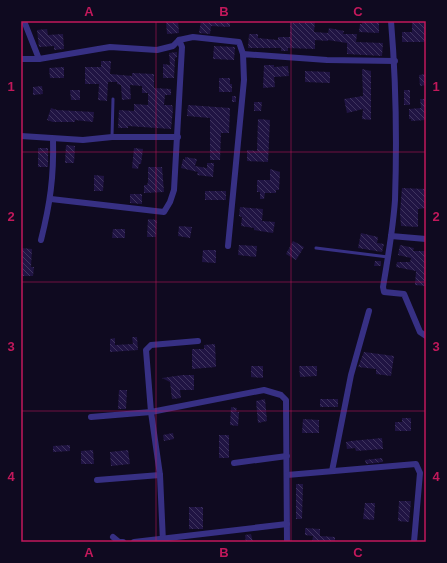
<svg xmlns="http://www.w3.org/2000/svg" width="447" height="563" font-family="Arial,sans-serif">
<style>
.building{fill:url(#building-back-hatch)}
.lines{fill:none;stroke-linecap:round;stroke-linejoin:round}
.service{stroke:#373084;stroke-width:3}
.minor{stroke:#373084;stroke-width:6}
.grid{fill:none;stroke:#c2185b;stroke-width:1;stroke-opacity:0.55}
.neatline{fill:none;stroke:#c2185b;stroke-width:1.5}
.grid-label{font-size:13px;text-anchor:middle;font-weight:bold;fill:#c2185b}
</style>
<defs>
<pattern id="building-back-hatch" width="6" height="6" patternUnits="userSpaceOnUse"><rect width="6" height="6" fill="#201443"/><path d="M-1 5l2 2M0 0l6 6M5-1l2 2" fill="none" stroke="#40355f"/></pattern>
</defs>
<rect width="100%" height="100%" fill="#0f0a20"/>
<g class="building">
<path d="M166,21H178L179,33L167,34Z"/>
<path d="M201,21H230V27L211,26L210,34L199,33Z"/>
<path d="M305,21H315L314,32L328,33L329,28L344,31L343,34H357L356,42L383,43L382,56L347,54V43L328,40V41L315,40V49L288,48V51H281V48H248L249,34H258V38L278,40V37H290V23H305Z"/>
<path d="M362,21H379V33L359,32L360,24H362Z"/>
<path d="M412,21H426V42H402V32H412Z"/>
<path d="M47,29L48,35L63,34L64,49L54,50V46L39,47L37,30Z"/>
<path d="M214,46L235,47L234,60L213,59Z"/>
<path d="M177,52V57L175,58L174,78H163V64L170,65L169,53Z"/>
<path d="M101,61H111L110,74L132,76V73L154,74V88L171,89V95H165L164,105H172L173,109L171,129L128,126V128H118L119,110L134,111V104L148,105V93H142V86L130,85L131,99L122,100L121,85L117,84V82H108L107,101L98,100L99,84H85V67H101Z"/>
<path d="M264,65H274V67L288,66L289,76L274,77L275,87L263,88Z"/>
<path d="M64,67V78H50L49,68Z"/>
<path d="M362,69L371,71V120L362,119L363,109L347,113L344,99L363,96Z"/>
<path d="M305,71L330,72V83L305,82Z"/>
<path d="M426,74V85L420,86L419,75Z"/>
<path d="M219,78H230V84H232V92H219Z"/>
<path d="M42,86L43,94L33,95V87Z"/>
<path d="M70,90H80V100H71Z"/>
<rect x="404" y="90" width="6" height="15"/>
<rect x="232" y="96" width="4" height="6"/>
<path d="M420,99H426V120L411,121V119H409V109L421,108Z"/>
<path d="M254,102H262L261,111H254Z"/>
<path d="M188,105L230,108L229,133H221L220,160H210V118L187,116Z"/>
<path d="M51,108L57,110L94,112L93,122L75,120V122H53L47,120Z"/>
<path d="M258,119L270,120L268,162L247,161V150L257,151Z"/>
<path d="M66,145L75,146L74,163H65Z"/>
<rect x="38" y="148" width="10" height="19"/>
<path d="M134,148L143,149L141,164H139L138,169L132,168Z"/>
<path d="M185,157L197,159L195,166L207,168V163H214L213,177L197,175L198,172L181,168L183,159L185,160Z"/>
<path d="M148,167H162L164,192L144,193V185H147L148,182Z"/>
<path d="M270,169L280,172L279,190H276V193H265L264,199H260V192H257V180H270Z"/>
<path d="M94,175L104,176L103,191H94Z"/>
<path d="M402,188L425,189L426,208L418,209V227L401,226L400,213Z"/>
<rect x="205" y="191" width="21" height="9"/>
<path d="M130,194H142V204L130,203Z"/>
<path d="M240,207L263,209L262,221L275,222L273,233L254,230V228L241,226L242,217L239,216Z"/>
<path d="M148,219L157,220L156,237H147Z"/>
<path d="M179,226L192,227L190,238L178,236Z"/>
<path d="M113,229H125V238H112Z"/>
<path d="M361,233L378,237L377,243L384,244L382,252L358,248Z"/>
<path d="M293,241L304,247L296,260L286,254Z"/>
<path d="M239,245L257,246L256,257L238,255Z"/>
<path d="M400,245L414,248L413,251H426V286L415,285L416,271L396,267L397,262H410L411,258L398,255Z"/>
<path d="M21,248L32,249L31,267H34L33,276H21Z"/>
<path d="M203,250H216V263L202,262Z"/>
<path d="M375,261H381V266H374Z"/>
<path d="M132,337H137L138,350L110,352V339L115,338V345L133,344Z"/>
<path d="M215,344L216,367L192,369V349H204V345Z"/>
<path d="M364,352L394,356L391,376L376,374V369L358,367Z"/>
<path d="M251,366H263V378L251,377Z"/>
<path d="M299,366H317V376L300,377Z"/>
<path d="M183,375H194V390H180L181,398L172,399L170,382L162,378Z"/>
<path d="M119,390H127L126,409H118Z"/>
<path d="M265,399L267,421L258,423L256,401Z"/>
<rect x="320" y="399" width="18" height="8"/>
<path d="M231,407L237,408L236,412H239L238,426L230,425Z"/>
<path d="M402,418H411V431H395V422H402Z"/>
<path d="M303,419L319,420V433H302Z"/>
<path d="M173,433L174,439L164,441L163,435Z"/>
<rect x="219" y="435" width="10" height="23"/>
<path d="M382,438L383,449L356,451L355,448L347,449L346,442L351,441Z"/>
<path d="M70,445V451L53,452V446Z"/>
<path d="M93,450L94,464H81V451Z"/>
<path d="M128,450L130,464L111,466L110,452Z"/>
<path d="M382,458L383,462L366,464L365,460Z"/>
<path d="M296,484H303L302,519H296Z"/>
<path d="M399,501H411L409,522L398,521Z"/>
<path d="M365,503H375L374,520L363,519Z"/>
<rect x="189" y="507" width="14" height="22"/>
<path d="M305,528L320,529V536L335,537V542H312L313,536L305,535Z"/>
<path d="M251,534L253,542H246L245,535Z"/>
</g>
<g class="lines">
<g class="service">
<path d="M112,137L113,99"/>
<path d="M316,248L388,257"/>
</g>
<g class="minor">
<path d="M24,21L39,59"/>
<path d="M391,21C396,80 397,140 395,200C393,229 388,258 383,287L384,292L404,294L420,332L426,336"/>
<path d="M21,59H39L110,47L157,50L173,46L179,40"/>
<path d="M21,136L83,140L112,137H178"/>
<path d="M51,199L164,212L170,202L174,190L182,47L179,40L193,37L239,42L243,54"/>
<path d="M391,236L426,239"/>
<path d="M41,240C50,204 54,177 53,139"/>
<path d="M228,246L244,80L243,54L327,60L395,61"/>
<path d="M198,341L151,345L146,350L151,412L264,390L281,395L286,400L287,542"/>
<path d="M91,417L151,412L160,475L163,542"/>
<path d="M234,463L287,456"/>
<path d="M332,471L351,375L369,311"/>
<path d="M287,475L416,464L420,473L414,542"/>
<path d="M97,480L160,475"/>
<path d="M113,537L119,542H123"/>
<path d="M134,542L287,524"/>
</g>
</g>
<path class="grid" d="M156,21V542M291,21V542M21,152H426M21,282H426M21,411H426"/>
<rect width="447" height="563" fill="none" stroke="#0f0a20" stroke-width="44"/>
<rect x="22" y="22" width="403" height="519" class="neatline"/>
<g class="grid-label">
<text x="89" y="16">A</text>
<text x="224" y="16">B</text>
<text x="358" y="16">C</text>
<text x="11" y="91">1</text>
<text x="436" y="91">1</text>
<text x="11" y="221">2</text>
<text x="436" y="221">2</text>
<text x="11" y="351">3</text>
<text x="436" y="351">3</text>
<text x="11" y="481">4</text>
<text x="436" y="481">4</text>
<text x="89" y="557">A</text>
<text x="224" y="557">B</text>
<text x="358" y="557">C</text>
</g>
</svg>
